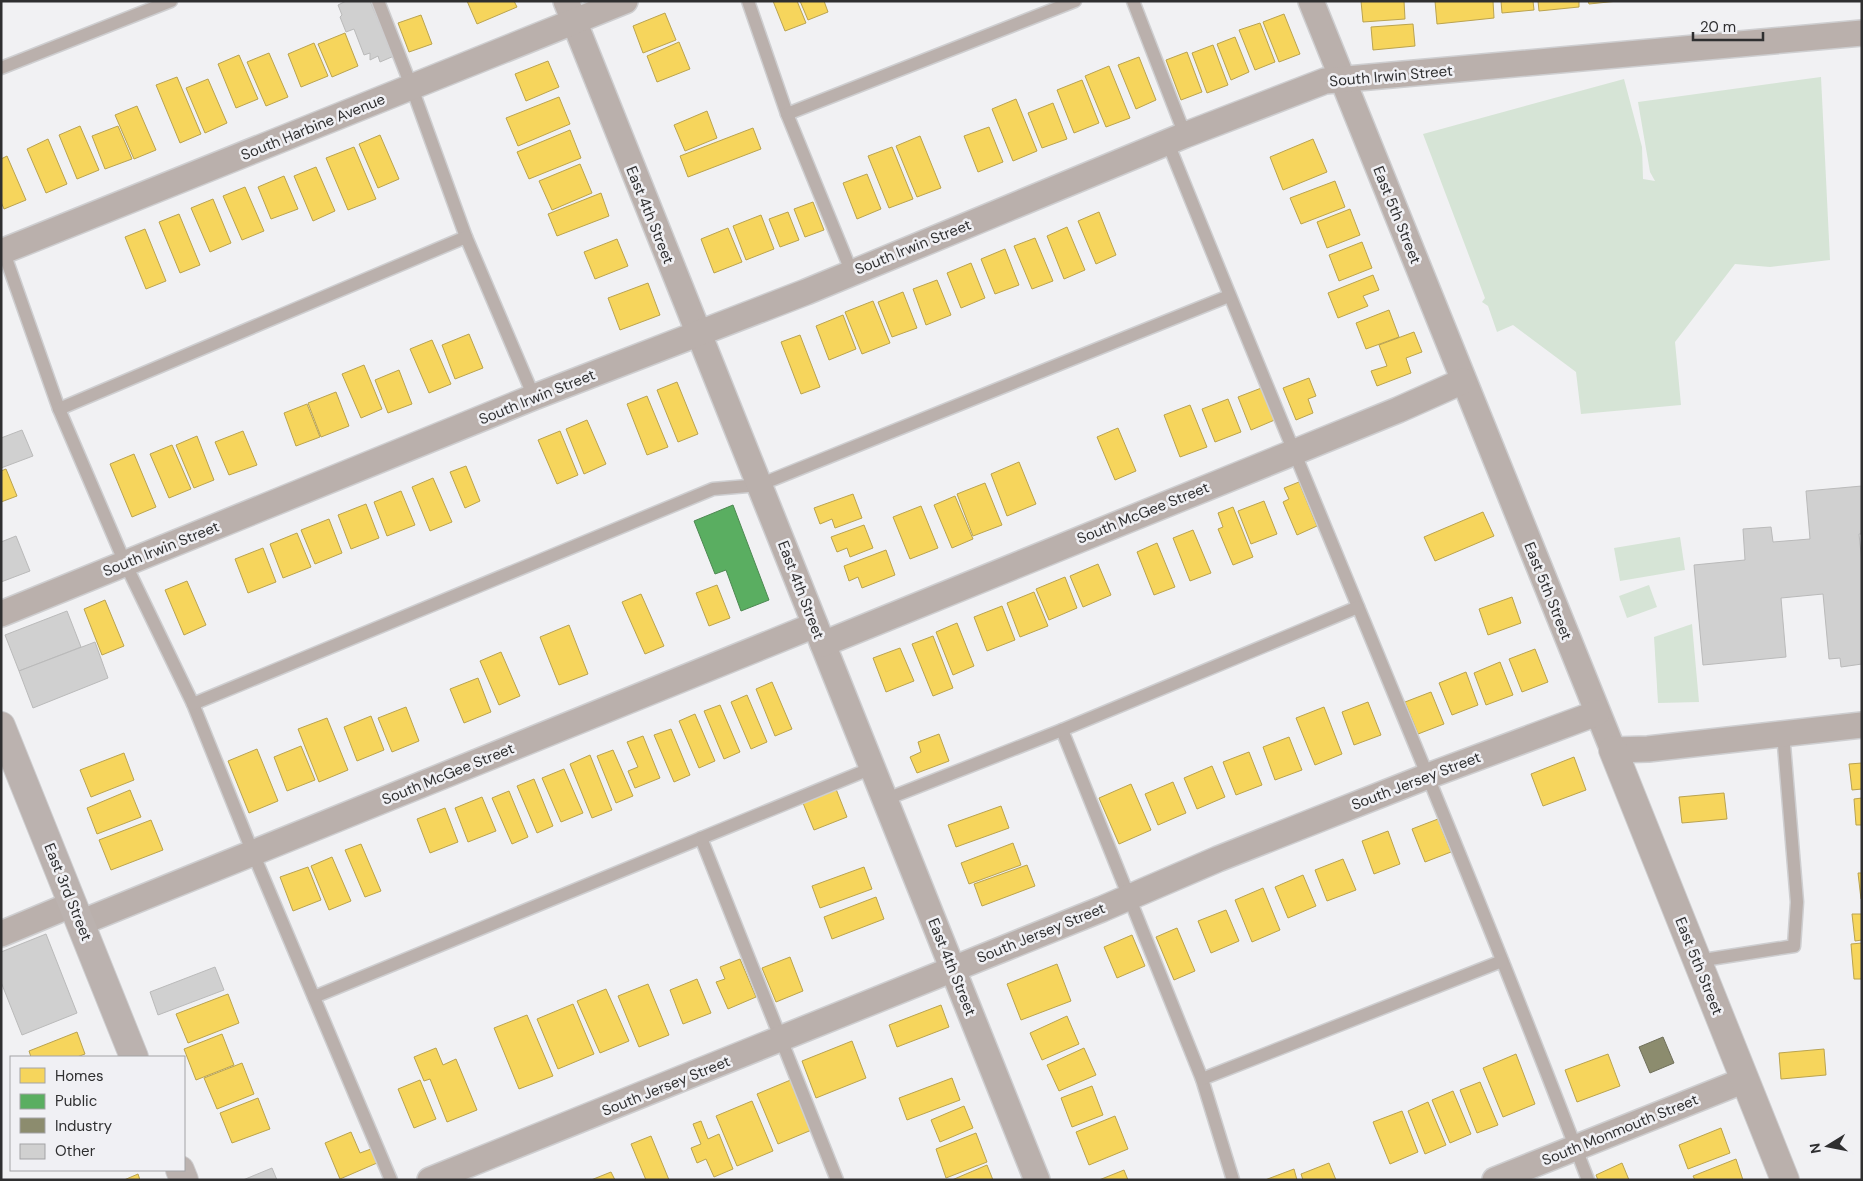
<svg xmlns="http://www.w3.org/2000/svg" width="1863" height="1181" font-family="'DM Sans',sans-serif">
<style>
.green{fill:#d6e4d6}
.homes{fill:#f6d55c;stroke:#baa34f}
.public{fill:#5aae61;stroke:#4d8852}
.industry{fill:#8c8c6e;stroke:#70705b}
.building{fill:#d0d0d0;stroke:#bababa}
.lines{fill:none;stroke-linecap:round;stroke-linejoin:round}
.lane-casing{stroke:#ceced0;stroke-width:15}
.street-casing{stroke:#ceced0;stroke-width:28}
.secondary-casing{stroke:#ceced0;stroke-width:30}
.primary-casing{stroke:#ceced0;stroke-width:30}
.lane{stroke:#bab0ac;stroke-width:12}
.street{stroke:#bab0ac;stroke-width:25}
.secondary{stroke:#bab0ac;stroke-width:28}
.primary{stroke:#bbb2af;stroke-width:28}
.labels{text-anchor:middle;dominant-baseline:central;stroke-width:5;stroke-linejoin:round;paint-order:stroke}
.street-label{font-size:15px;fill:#2f2f30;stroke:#f0f0f4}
</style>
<rect width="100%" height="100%" fill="#f1f1f3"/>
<g class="green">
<path d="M1821,77L1830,260L1770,267L1735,264L1675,342L1681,405L1581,414L1576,372L1513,325L1497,332L1488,306L1482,302L1485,298L1423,134L1624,79L1642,147L1643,179L1655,181L1650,172L1638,102Z"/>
<path d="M1680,537L1685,570L1620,581L1614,548Z"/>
<path d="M1649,585L1657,607L1627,618L1619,596Z"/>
<path d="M1692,624L1699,702L1658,703L1654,637Z"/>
</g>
<g class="homes">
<path d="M467,1H514L517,7L477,24Z"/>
<path d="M773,1H797L806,23L785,31Z"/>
<path d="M800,1H824L828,12L808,20Z"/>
<path d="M1361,1H1404L1405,19L1363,22Z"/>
<path d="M1435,1H1493L1494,18L1437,24Z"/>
<path d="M1501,1H1533L1534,10L1502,13Z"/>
<path d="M1538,1H1579V7L1539,11Z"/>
<path d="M1588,1H1618L1589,4Z"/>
<path d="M665,13L676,40L643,53L633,26Z"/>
<path d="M1284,14L1300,54L1279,62L1263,22Z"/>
<path d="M421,15L432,44L409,52L398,23Z"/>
<path d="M1260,23L1275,62L1255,70L1239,30Z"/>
<path d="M1413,24L1415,46L1373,50L1371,27Z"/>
<path d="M345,33L358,66L332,77L318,44Z"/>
<path d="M1235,37L1249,72L1231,80L1217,44Z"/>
<path d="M679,42L690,69L657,82L647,56Z"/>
<path d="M314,43L328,76L301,87L288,54Z"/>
<path d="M1213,45L1228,85L1207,93L1192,53Z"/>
<path d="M1187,52L1202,92L1181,100L1166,60Z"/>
<path d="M269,53L288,97L266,106L247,62Z"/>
<path d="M239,55L258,99L236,108L218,64Z"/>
<path d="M1139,57L1156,100L1136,109L1118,65Z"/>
<path d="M548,61L559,87L526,101L515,74Z"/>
<path d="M1109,66L1130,118L1106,127L1085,76Z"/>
<path d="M177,77L201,134L180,143L156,85Z"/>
<path d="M208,79L227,123L205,133L186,88Z"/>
<path d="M1082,80L1099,123L1074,133L1057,90Z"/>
<path d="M559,97L570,124L518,146L506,118Z"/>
<path d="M1016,99L1037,151L1013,161L992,109Z"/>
<path d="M1053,103L1067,139L1042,148L1028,113Z"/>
<path d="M137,106L156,150L134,159L115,115Z"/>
<path d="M707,111L717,138L685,151L674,125Z"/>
<path d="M80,126L99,170L77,179L59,135Z"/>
<path d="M118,126L132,159L105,169L92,136Z"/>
<path d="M989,127L1003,162L978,172L964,136Z"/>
<path d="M753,128L761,149L688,177L680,156Z"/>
<path d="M570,130L581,158L529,179L517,152Z"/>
<path d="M380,135L399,179L378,188L359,144Z"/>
<path d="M920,136L941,188L917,197L896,146Z"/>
<path d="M48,139L67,184L46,193L27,149Z"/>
<path d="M1313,139L1327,172L1283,190L1270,157Z"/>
<path d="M354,147L376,199L348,210L326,158Z"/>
<path d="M892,147L913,199L889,208L868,156Z"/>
<path d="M7,156L26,200L4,209L1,202V159Z"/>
<path d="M580,164L592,193L552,210L539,181Z"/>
<path d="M316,167L335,211L313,221L294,176Z"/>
<path d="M867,174L881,209L857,219L843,183Z"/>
<path d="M284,176L298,209L271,219L258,187Z"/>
<path d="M1335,181L1345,207L1301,224L1290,198Z"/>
<path d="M245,187L264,231L242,240L223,196Z"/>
<path d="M601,193L609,216L557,236L548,214Z"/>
<path d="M213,199L231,243L210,252L191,208Z"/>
<path d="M813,202L824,230L805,237L794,209Z"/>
<path d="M1350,209L1360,235L1327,248L1317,222Z"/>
<path d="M788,212L799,240L780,247L769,219Z"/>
<path d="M1099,212L1116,255L1096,264L1078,221Z"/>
<path d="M179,214L200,265L180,273L159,222Z"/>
<path d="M761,215L774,249L746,260L733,226Z"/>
<path d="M1067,227L1085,270L1064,279L1047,236Z"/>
<path d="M728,228L742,262L714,273L701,239Z"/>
<path d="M145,229L166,281L146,289L125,237Z"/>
<path d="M1035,238L1053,281L1032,289L1014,246Z"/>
<path d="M617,239L628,266L595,279L584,252Z"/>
<path d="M1362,242L1372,268L1339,281L1329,255Z"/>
<path d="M1005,249L1019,285L995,294L981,259Z"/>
<path d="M971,263L985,298L961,308L947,273Z"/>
<path d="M1373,275L1379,290L1363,296L1368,306L1338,318L1328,293Z"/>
<path d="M937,280L951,315L926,325L913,289Z"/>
<path d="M648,283L660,315L620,330L608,298Z"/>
<path d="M903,292L917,328L892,337L878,302Z"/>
<path d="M873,301L890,343L862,354L845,312Z"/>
<path d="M1389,310L1399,337L1366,349L1356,323Z"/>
<path d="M843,315L856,349L829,360L816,326Z"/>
<path d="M1414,332L1422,352L1406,358L1411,373L1377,386L1371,371L1387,366L1379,345Z"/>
<path d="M469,334L483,368L455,379L442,345Z"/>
<path d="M800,335L820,387L801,394L781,342Z"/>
<path d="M432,340L451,384L429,393L410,349Z"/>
<path d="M364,365L382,409L361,418L342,374Z"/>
<path d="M399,370L412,404L388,413L375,380Z"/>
<path d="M1309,378L1316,396L1308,399L1313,413L1296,420L1283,388Z"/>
<path d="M677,382L698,434L678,442L657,390Z"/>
<path d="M1264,387L1277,419L1251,430L1238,397Z"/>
<path d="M336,392L349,426L321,437L308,403Z"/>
<path d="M647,396L668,447L647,455L627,404Z"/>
<path d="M1228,399L1241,432L1215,442L1202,409Z"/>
<path d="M307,404L320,437L296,446L284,413Z"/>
<path d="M1190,405L1207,447L1180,457L1164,415Z"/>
<path d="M587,420L606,464L584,474L566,429Z"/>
<path d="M1118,428L1136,471L1115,480L1097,437Z"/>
<path d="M243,431L257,465L229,475L215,442Z"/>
<path d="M560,431L578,475L557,484L538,440Z"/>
<path d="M197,436L214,480L194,488L176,445Z"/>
<path d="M172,445L191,489L169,498L150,454Z"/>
<path d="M134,454L156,507L132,517L110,464Z"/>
<path d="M1019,462L1036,504L1007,516L991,474Z"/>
<path d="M466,466L480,501L465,508L450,472Z"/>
<path d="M6,469L17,496L1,502V471Z"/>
<path d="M433,478L452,522L430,531L412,487Z"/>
<path d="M1299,482L1317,526L1297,535L1283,502L1289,499L1284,488Z"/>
<path d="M985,483L1002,525L973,536L957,494Z"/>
<path d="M401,491L415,525L387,536L374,502Z"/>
<path d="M853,494L862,518L835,528L832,519L820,524L814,508Z"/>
<path d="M955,496L973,539L952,548L934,505Z"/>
<path d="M1264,501L1277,534L1251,544L1238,511Z"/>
<path d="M366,504L379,538L351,549L338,515Z"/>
<path d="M921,506L938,548L910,559L893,517Z"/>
<path d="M1233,507L1253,557L1233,565L1218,529L1223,527L1218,513Z"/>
<path d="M1483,512L1494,536L1435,561L1424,537Z"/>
<path d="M329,519L342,553L315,564L301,530Z"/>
<path d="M864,525L873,548L850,557L847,548L837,552L831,537Z"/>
<path d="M1193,530L1211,573L1190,581L1173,538Z"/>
<path d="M297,533L311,567L283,578L270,544Z"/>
<path d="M1157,543L1175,587L1154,595L1137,552Z"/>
<path d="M263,548L276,582L248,593L235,559Z"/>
<path d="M886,550L895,575L862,588L858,577L849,581L844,566Z"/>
<path d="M1098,564L1111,595L1083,607L1070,576Z"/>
<path d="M1065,577L1077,608L1049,620L1036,589Z"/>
<path d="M187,581L206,625L184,635L165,590Z"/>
<path d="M717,585L730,618L709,626L696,593Z"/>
<path d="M1034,592L1048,626L1020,637L1007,603Z"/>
<path d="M641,594L664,646L645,654L622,602Z"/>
<path d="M1512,597L1521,623L1488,635L1479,609Z"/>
<path d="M105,600L124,646L102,655L84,609Z"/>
<path d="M1002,606L1015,640L987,651L974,617Z"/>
<path d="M957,623L974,666L953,675L936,632Z"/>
<path d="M569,625L588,674L559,685L540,637Z"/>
<path d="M933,636L953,688L933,696L912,644Z"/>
<path d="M900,648L914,681L886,692L873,658Z"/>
<path d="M1535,649L1548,682L1522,692L1509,659Z"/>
<path d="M501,652L520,696L499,705L480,661Z"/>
<path d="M1500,662L1513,695L1486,705L1474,673Z"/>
<path d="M1466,672L1478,705L1452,715L1439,683Z"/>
<path d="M478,678L491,712L464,723L450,689Z"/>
<path d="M772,682L792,729L775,736L756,689Z"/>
<path d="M1431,692L1444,724L1418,734L1405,702Z"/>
<path d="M747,695L767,742L751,749L731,702Z"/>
<path d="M1368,702L1381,735L1354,745L1342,712Z"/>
<path d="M720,705L740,752L724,759L704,711Z"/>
<path d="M406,707L419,741L392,752L378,718Z"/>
<path d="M1324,707L1342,754L1315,765L1296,718Z"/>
<path d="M695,714L715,761L699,768L679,721Z"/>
<path d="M371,716L384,750L357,761L344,727Z"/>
<path d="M327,718L348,770L319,782L298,729Z"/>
<path d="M671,729L690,775L674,782L654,735Z"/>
<path d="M939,734L949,761L917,773L910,757L921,752L918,742Z"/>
<path d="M643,736L660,778L635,788L628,771L638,767L627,742Z"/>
<path d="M1289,737L1302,770L1275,780L1263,747Z"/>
<path d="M301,746L315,780L287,791L274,757Z"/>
<path d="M257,749L278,801L249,813L228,761Z"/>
<path d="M613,750L633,796L616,803L597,756Z"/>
<path d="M1249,752L1262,785L1236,795L1223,762Z"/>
<path d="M124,753L134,780L91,797L80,770Z"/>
<path d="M590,755L612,810L592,818L570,764Z"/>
<path d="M1574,757L1586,790L1543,806L1531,774Z"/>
<path d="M1862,763V789L1852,790L1849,764Z"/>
<path d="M1212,766L1225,797L1197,809L1184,778Z"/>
<path d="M564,769L583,813L561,822L542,778Z"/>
<path d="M534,779L553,826L537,833L517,786Z"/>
<path d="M1173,782L1186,813L1158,825L1145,794Z"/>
<path d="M1131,784L1151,830L1119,844L1099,798Z"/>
<path d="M836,789L847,817L814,830L803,803Z"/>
<path d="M130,790L141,817L97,834L87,808Z"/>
<path d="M509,791L528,837L512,844L492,798Z"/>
<path d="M1724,793L1727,819L1682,823L1679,797Z"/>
<path d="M482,797L496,831L468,842L455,808Z"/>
<path d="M1862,798V825H1856L1854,799Z"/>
<path d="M1001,806L1009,828L956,847L948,825Z"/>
<path d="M445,808L458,842L430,853L417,819Z"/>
<path d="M1438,819L1451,852L1425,862L1412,829Z"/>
<path d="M151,820L163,850L111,870L99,840Z"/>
<path d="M1388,831L1400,864L1374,874L1362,841Z"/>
<path d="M1013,843L1021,865L969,884L961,863Z"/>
<path d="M361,844L381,891L365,897L345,850Z"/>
<path d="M332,857L351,901L329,910L311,866Z"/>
<path d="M1343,859L1356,890L1327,901L1315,870Z"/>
<path d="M1027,865L1035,886L982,906L974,884Z"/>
<path d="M308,867L321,900L293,911L280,877Z"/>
<path d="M864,867L872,889L820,908L812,886Z"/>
<path d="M1858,873H1862V899H1861Z"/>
<path d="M1303,875L1316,906L1288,918L1275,887Z"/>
<path d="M1263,888L1280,930L1252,942L1235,900Z"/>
<path d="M876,897L884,919L832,939L824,917Z"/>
<path d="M1226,910L1239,941L1211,953L1198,921Z"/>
<path d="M1852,914H1862V940L1855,941Z"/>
<path d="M1177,928L1195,971L1174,980L1156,937Z"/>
<path d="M1132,935L1145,966L1117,978L1104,947Z"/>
<path d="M1862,943V979H1854L1851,944Z"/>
<path d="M790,957L803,991L776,1002L762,968Z"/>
<path d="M740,959L756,997L728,1009L716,982L725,979L720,967Z"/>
<path d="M1057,964L1071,1001L1021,1020L1007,984Z"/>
<path d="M697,979L711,1013L683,1024L670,990Z"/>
<path d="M648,984L669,1035L639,1047L618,996Z"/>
<path d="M606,989L629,1041L600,1053L577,1001Z"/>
<path d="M228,994L239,1023L188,1043L176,1014Z"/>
<path d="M573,1004L594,1054L558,1069L537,1019Z"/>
<path d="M941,1005L949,1027L897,1047L889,1025Z"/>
<path d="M527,1015L553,1076L519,1089L494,1028Z"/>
<path d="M1067,1016L1079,1044L1042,1060L1030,1033Z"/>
<path d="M77,1032L85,1054L77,1057H31L29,1051Z"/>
<path d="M222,1034L234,1065L196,1080L184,1049Z"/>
<path d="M852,1041L866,1078L816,1098L802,1061Z"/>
<path d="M436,1048L443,1065L456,1059L477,1110L447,1122L430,1079L424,1081L414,1057Z"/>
<path d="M1084,1048L1096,1075L1059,1091L1047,1065Z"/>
<path d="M1824,1049L1826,1075L1781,1079L1779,1053Z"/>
<path d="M1516,1054L1535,1104L1503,1117L1483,1068Z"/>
<path d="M1608,1054L1620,1086L1577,1102L1565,1070Z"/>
<path d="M242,1063L254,1094L217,1109L204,1078Z"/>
<path d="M952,1078L960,1100L907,1120L899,1098Z"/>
<path d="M793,1079L814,1129L778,1144L757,1094Z"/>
<path d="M420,1080L436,1119L414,1128L398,1089Z"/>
<path d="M1480,1082L1498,1125L1477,1133L1460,1090Z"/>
<path d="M1092,1086L1103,1115L1072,1127L1061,1098Z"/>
<path d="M1453,1091L1471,1134L1450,1143L1432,1100Z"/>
<path d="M258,1098L270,1129L232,1143L220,1113Z"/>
<path d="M752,1101L773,1151L737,1166L716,1116Z"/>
<path d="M1428,1102L1446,1145L1425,1154L1408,1111Z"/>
<path d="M964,1106L973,1128L940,1142L931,1120Z"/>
<path d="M1402,1111L1418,1152L1390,1164L1373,1122Z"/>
<path d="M1115,1116L1128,1149L1089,1165L1076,1132Z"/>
<path d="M701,1121L708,1139L719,1134L733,1169L714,1177L706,1159L697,1163L691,1148L701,1144L693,1124Z"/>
<path d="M1721,1128L1730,1153L1688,1169L1679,1145Z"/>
<path d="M351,1132L360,1153L371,1149L377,1163L340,1179L325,1143Z"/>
<path d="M976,1133L987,1162L946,1178L936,1149Z"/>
<path d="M651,1136L669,1180H646L631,1144Z"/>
<path d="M1736,1159L1743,1180H1695L1693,1176Z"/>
<path d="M1329,1163L1336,1180H1303L1301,1174Z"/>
<path d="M1622,1163L1629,1180H1598L1596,1175Z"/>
<path d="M987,1165L993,1180H952Z"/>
<path d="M1294,1169L1297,1180H1265Z"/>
<path d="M1124,1170L1128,1180H1099Z"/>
<path d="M611,1172L615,1180H591Z"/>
<path d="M138,1174L140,1180H124Z"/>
</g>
<path class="public" d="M733,505L769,600L741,611L726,570L715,574L694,521Z"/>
<path class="industry" d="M1663,1037L1674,1063L1650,1073L1639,1047Z"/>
<g class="building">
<path d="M346,1H370L394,56L380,62L378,56L370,60V53L364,55L354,29L346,32L340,17L342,15L338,5Z"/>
<path d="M22,430L33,456L1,468V438Z"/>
<path d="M1862,486V534H1859L1862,563V664L1841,667L1840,658L1829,659L1823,594L1781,598L1786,657L1703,665L1694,565L1745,560L1743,529L1771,527L1773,542L1810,539L1806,491Z"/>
<path d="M16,536L30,571L1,582V542Z"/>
<path d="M67,611L81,647L19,671L5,635Z"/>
<path d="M95,642L108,678L33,708L19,671Z"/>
<path d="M46,934L77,1013L22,1035L1,982V952Z"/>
<path d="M215,967L224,990L158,1015L150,992Z"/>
<path d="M272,1168L277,1180H243Z"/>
</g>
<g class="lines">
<defs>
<g id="lane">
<path d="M378,1L412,88L466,237L534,397"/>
<path d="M748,1L787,114L852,273"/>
<path d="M1133,1L1185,135"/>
<path d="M1,68L171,1"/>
<path d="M787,114L1075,1"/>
<path d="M1168,143C1307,489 1455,831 1588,1180"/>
<path d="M2,247L59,409L125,563L193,704L253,853L391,1180"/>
<path d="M59,409L466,237"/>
<path d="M193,704L713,489L759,485L1229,296"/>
<path d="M1062,730L1202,1079L1233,1180"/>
<path d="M884,800L1062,730L1358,607"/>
<path d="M701,838L837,1180"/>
<path d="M1697,961L1794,946L1797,902L1783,733"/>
<path d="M314,997L872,768"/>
<path d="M1202,1079L1502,961"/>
</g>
<g id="street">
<path d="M566,1L1037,1180"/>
<path d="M1311,1L1613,750L1648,749L1862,725"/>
<path d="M1,252L625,1"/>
<path d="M1,614L534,397L806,292L1185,135L1325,81L1862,33"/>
<path d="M823,644L1398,410L1463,381"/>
<path d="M80,923L815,625"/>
<path d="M1,934L73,904"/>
<path d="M430,1180L1102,909L1218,859L1428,776L1597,713"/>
<path d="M1495,1180L1745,1080"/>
</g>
<path id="secondary" d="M1613,750L1785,1180"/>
<g id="primary">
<path d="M1,726L134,1057"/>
<path d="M180,1170L184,1180"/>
</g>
</defs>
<use href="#lane" class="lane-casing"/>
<use href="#street" class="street-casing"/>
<use href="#secondary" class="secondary-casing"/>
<use href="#primary" class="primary-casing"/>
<use href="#lane" class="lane"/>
<use href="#street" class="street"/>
<use href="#secondary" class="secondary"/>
<use href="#primary" class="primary"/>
</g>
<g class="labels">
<g class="street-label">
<text transform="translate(1391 76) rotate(-5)">South Irwin Street</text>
<text transform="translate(313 127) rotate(-22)">South Harbine Avenue</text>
<text transform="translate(650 215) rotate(68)">East 4th Street</text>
<text transform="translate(1397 215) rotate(68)">East 5th Street</text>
<text transform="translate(913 247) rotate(-22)">South Irwin Street</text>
<text transform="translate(537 397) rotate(-22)">South Irwin Street</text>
<text transform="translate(1143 513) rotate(-22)">South McGee Street</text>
<text transform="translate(161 549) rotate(-22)">South Irwin Street</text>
<text transform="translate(801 590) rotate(69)">East 4th Street</text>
<text transform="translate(1548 591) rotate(68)">East 5th Street</text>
<text transform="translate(448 774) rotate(-22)">South McGee Street</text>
<text transform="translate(1416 781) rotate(-21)">South Jersey Street</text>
<text transform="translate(68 892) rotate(68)">East 3rd Street</text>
<text transform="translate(1041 933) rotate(-22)">South Jersey Street</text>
<text transform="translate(1699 966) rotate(68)">East 5th Street</text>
<text transform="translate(952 967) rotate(68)">East 4th Street</text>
<text transform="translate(666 1086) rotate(-22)">South Jersey Street</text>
<text transform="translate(1620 1130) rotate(-22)">South Monmouth Street</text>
</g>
</g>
<rect width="1863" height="1181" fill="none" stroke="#2f2f30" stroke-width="5"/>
<rect x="10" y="1056" width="175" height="115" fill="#f0f0f4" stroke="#a3a3a6"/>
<rect x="20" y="1068" width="25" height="15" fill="#f6d55c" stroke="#a3a3a6"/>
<text x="55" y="1081" font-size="15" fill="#2f2f30">Homes</text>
<rect x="20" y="1094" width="25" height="15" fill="#5aae61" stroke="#a3a3a6"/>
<text x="55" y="1106" font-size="15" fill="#2f2f30">Public</text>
<rect x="20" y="1118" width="25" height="15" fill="#8c8c6e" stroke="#a3a3a6"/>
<text x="55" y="1131" font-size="15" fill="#2f2f30">Industry</text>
<rect x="20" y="1144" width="25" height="15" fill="#d0d0d0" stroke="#a3a3a6"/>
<text x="55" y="1156" font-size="15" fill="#2f2f30">Other</text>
<g transform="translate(1828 1146) rotate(260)" stroke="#f0f0f4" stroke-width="4" paint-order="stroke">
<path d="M0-4L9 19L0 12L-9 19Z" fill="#2f2f30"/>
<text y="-8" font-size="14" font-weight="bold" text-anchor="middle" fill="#2f2f30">N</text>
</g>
<path d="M1693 32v8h70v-8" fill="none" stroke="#2f2f30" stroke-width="2.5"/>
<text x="1700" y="32" font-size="15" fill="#2f2f30" stroke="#f0f0f4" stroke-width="4" paint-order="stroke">20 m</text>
</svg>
